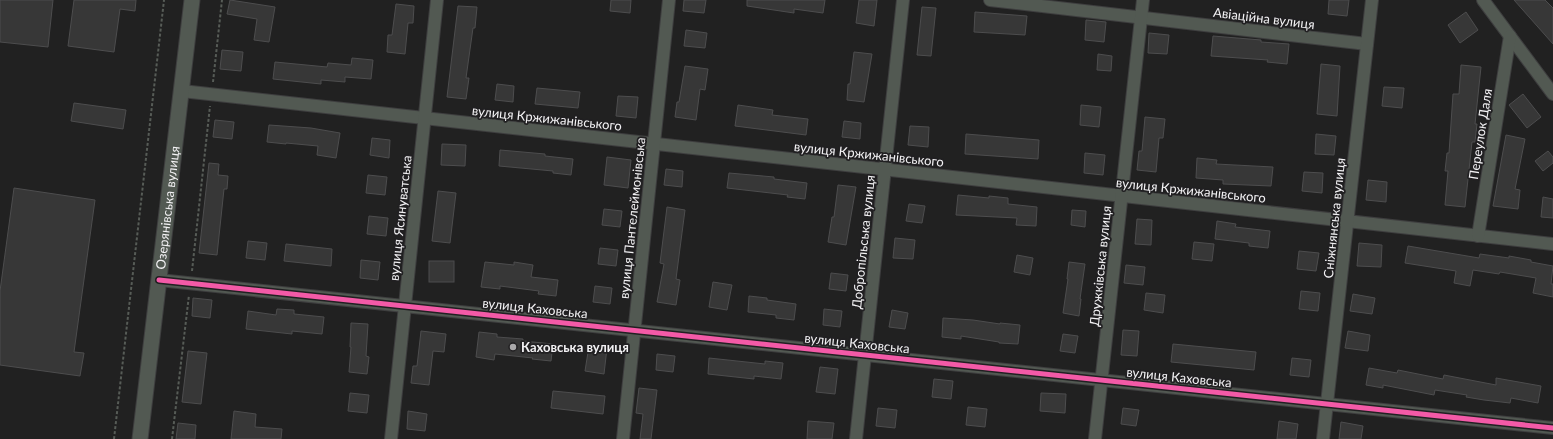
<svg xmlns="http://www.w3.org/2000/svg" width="1553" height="439" font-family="Lato,sans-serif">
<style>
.building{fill:#373737;stroke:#4d4d4e}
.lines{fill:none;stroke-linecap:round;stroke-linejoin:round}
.minor-casing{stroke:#3e3e3f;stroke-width:14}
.tertiary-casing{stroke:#3e3e3f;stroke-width:17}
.path{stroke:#575c57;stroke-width:2;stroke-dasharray:3 2;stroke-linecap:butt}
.minor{stroke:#525952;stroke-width:12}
.tertiary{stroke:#525952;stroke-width:15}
.cycleway-casing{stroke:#212022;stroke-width:8}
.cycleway{stroke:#f35aa7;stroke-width:5}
.poi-dot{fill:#aaa9aa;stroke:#212022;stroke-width:1.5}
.labels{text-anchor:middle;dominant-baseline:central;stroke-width:3.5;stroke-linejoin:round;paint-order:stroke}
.street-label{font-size:13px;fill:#f3f2f4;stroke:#212022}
.poi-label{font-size:13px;font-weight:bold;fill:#f3f2f4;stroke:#212022;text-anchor:start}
</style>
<rect width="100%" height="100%" fill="#212121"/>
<g class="building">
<path d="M0,0H53L48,47L0,42Z"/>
<path d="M74,0H136L135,11L120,9L114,52L68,46Z"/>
<path d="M230,0L275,7L269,42L254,40L257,19L227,14Z"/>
<path d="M611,0H631L630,13L610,11Z"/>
<path d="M684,0H706L704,13L683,11Z"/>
<path d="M747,0H825L823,13L794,9V13L747,6Z"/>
<path d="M859,0H877L874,26L856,23Z"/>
<path d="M1329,0H1349L1347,16L1328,14Z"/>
<path d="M1514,0H1545L1553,8V44Z"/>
<path d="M396,4L414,6L413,23H408L405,54L387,52L388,35H392Z"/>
<path d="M458,6L477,7L475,28H473L466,78H469L466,99L447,97Z"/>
<path d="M922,7L936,8L931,56L917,55Z"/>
<path d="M975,12L1027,16L1025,35L974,32Z"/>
<path d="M1466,12L1478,30L1460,43L1448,25Z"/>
<path d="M1086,20L1106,22L1104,42L1085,40Z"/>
<path d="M686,30L707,33L705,48L684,46Z"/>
<path d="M1149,33L1169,35L1167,54L1148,53Z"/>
<path d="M1213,36L1261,40V42L1289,44L1287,64L1267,62L1268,60L1211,56Z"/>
<path d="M222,50L243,52L241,71L220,69Z"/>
<path d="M854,52L872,54L864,102L847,100L848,84H850Z"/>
<path d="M1098,54L1112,56L1111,71L1097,70Z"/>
<path d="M352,58L373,60L371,79L345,77V82L321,80V84L273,79L275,62L327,67L328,63L351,65Z"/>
<path d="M1321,64L1340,66L1337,116L1317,114Z"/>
<path d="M1461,65L1481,67L1475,124H1477L1475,142H1472L1465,207L1445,205L1448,171H1445L1447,153H1449L1453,94H1459Z"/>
<path d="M685,66L708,69L705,90L700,89L696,120L675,117L677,102H679Z"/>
<path d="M497,84L514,86L513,102L495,100Z"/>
<path d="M1384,87L1404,88L1402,108L1382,106Z"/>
<path d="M537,88L580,92L578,108L535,104Z"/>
<path d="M1523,94L1541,117L1527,128L1509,105Z"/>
<path d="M618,96L638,97L636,118L616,116Z"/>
<path d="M74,103L126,110L123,129L71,121Z"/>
<path d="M738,105L773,110L772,115L808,119L806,135L735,126Z"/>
<path d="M1081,105L1101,107L1099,127L1080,125Z"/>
<path d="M1145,117L1165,119L1163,138H1159L1156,172L1137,170L1139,151H1142Z"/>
<path d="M215,120L234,122L232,139L213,137Z"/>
<path d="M844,121L861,123L860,139L842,137Z"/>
<path d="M269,125L311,128L340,133L336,158L317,155L318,146L286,143V144L267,142Z"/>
<path d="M910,126L929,127L928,147L908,145Z"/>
<path d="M966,134L1039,140L1038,159L965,154Z"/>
<path d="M1316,134L1336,136L1334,155L1315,154Z"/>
<path d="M1506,135L1525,139L1515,189L1520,190L1518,209L1493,206Z"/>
<path d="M372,138L390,140L389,158L370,155Z"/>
<path d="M442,144L466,145L465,166L441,165Z"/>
<path d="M500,150L545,154V156L573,159L571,175L553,173V171L499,166Z"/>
<path d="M1548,151L1553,157V163L1543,171L1535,161Z"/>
<path d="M1085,153L1105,155L1103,175L1084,173Z"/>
<path d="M607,157L631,160L628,188L604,185Z"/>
<path d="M1197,158L1217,160L1216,164L1273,167L1271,186L1223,184V180L1196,178Z"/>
<path d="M209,163L219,164L218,175L228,176L227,189H224L217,255L199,253Z"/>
<path d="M666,169L683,171L682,187L664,185Z"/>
<path d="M1304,172L1323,173L1322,193L1302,191Z"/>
<path d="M729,173L774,177V179L807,183L805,199L787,197L788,195L727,188Z"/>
<path d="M368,175L387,177L385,195L366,193Z"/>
<path d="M1368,180L1387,182L1386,202L1366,200Z"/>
<path d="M838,185L856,187L846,245L828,242L832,217H834Z"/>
<path d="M14,188L95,200L74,352L84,353L80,376L0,365V291Z"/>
<path d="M438,191L456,193L450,243L432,241Z"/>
<path d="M958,195L989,198V196L1008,198V204L1037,207L1036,226L1016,225L1017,218L956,215Z"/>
<path d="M1543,197L1553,199V218L1541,217Z"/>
<path d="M909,204L925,206L922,223L906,221Z"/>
<path d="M667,207L685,210L676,279L680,280L676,305L657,302L664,264L660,263Z"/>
<path d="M604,209L622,211L620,227L602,225Z"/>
<path d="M1072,210L1086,211L1085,227L1071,225Z"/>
<path d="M369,216L388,218L386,236L367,234Z"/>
<path d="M1137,219L1152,220L1151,245L1135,244Z"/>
<path d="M1217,221L1236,224L1235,227L1270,231L1268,248L1249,246V243L1215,239Z"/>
<path d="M895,238L915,240L913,259L893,258Z"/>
<path d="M248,241L267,243L265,260L246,258Z"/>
<path d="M1194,242L1214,244L1212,261L1192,259Z"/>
<path d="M1359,243L1382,245L1381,267L1357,266Z"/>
<path d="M286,244L332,249L331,266L284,261Z"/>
<path d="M1408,246L1479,258L1480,254L1509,258V256L1531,260V262L1553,266L1551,284H1553V297L1533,293L1536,278L1500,272L1499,274L1473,270L1470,286L1454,283L1456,271L1405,263Z"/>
<path d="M600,248L618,250L616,266L598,264Z"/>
<path d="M1299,251L1319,253L1316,271L1297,269Z"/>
<path d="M1017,255L1033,258L1030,275L1014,272Z"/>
<path d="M361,260L380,262L378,280L360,278Z"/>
<rect x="429" y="261" width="25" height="21"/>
<path d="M485,262L514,265V262L533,265L531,277L558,280L556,296L538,294L539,291L500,286V289L481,287Z"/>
<path d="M1069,262L1085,264L1080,299H1081L1079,316L1063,313L1068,279H1067Z"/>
<path d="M1126,265L1145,267L1143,285L1124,283Z"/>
<path d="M831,273L848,275L846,291L829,289Z"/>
<path d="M713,282L732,285L727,310L709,307Z"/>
<path d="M595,286L612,288L610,304L593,302Z"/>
<path d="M1301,291L1320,293L1318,311L1299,309Z"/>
<path d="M1146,293L1165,295L1163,313L1144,310Z"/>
<path d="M1353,294L1375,298L1372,314L1350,311Z"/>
<path d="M749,296L767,298V300L796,304L794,320L776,318V315L748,312Z"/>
<path d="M193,298L212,300L210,318L192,316Z"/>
<path d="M277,309L294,310V314L324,317L322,334L292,331V334L246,329L248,311L276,315Z"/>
<path d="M824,309L842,311L840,327L823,325Z"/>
<path d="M892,310L908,313L905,329L889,327Z"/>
<path d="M943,318L973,320L1000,324V323L1020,325L1018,344L999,343V342L961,336V339L942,337Z"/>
<path d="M351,323L368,324L366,356L369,357L367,374L349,372L351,347H350Z"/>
<path d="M1123,330L1139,331L1137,356L1121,355Z"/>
<path d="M421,331L446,334L444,352L433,351L429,385L411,383L413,366H417Z"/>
<path d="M1348,331L1370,335L1368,351L1345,348Z"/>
<path d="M479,332L497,334V337L523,339V341L553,344L551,361L532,359L533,358L495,354L494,360L476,357Z"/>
<path d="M1063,334L1078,336L1075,353L1060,351Z"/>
<path d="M1173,344L1256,352L1254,370L1171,362Z"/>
<path d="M589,346L607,348L604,374L585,371Z"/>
<path d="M188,351L207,353L201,404L182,402Z"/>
<path d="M657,354L675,356L673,372L656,370Z"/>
<path d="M709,358L765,364V361L783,363L781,379L754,376V379L708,374Z"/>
<path d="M1292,358L1311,360L1309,377L1290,375Z"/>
<path d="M820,367L838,369L835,394L816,392Z"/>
<path d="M1369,368L1397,373L1398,370L1443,379L1444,375L1496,385V378L1541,386L1538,403L1511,398L1510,403L1484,400L1466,397L1467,395L1435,390L1434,395L1383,385V388L1366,385Z"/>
<path d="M934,379L953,381L951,399L932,397Z"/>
<path d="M639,388L657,390L651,439H640L643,414L636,413Z"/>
<path d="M553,391L605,396L603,414L551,408Z"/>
<path d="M350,393L369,395L367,413L348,411Z"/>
<path d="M1041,393L1066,394L1065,413L1040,411Z"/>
<path d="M968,407L987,409L985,427L966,425Z"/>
<path d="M878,408L897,410L895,428L876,426Z"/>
<path d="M1123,408L1139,410L1136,426L1121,424Z"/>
<path d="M234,411L256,414L255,427L282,429L281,439H231Z"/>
<path d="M408,411L427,414L425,431L407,429Z"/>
<path d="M808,421L834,423L832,439H807Z"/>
<path d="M1279,421L1298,424L1296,439H1277Z"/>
<path d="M1341,422L1363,426L1361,439H1339Z"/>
<path d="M178,423L196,425L195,439H176Z"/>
</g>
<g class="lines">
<defs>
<g id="minor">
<path d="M990,0L1367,44"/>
<path d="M1483,0L1553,94"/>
<path d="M182,91L1553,244"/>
<path d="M1478,236L1510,36"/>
<path d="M159,280L1553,428"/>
<path d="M391,439L437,0"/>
<path d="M623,439L669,0"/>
<path d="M856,439L903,0"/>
<path d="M1095,439L1143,0"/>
<path d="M1323,439L1372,0"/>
</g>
<g id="tertiary">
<path id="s1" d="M140,439L192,0"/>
</g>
</defs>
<use href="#minor" class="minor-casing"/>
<use href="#tertiary" class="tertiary-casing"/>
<g class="path">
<path d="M213,82L222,0"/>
<path d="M192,271L210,106"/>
<path d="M114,439L164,0"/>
<path d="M172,439L189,295"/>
</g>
<use href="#minor" class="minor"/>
<use href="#tertiary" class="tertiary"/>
<defs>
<path id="cycleway" d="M159,280L1553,428"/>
</defs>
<use href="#cycleway" class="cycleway-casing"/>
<use href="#cycleway" class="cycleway"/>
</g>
<circle class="poi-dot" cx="513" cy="347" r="4"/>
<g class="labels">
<g class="street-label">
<text transform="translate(1264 18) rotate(7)">Авіаційна вулиця</text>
<text transform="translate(547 118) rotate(6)">вулиця Кржижанівського</text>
<text transform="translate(1480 134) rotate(-81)">Переулок Даля</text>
<text transform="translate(869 154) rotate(6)">вулиця Кржижанівського</text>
<text transform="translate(1191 190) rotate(6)">вулиця Кржижанівського</text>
<text stroke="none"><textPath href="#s1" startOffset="233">Озерянівська вулиця</textPath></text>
<text transform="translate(400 218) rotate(-84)">вулиця Ясинуватська</text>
<text transform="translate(632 218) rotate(-84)">вулиця Пантелеймонівська</text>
<text transform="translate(1334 218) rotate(-84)">Сніжнянська вулиця</text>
<text transform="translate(863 242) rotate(-84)">Добропільська вулиця</text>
<text transform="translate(1100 266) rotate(-84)">Дружківська вулиця</text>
<text transform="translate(535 308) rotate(6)">вулиця Каховська</text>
<text transform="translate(857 343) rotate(6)">вулиця Каховська</text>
<text transform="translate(1179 377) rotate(6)">вулиця Каховська</text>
</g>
<g class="poi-label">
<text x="521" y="347">Каховська вулиця</text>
</g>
</g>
</svg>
